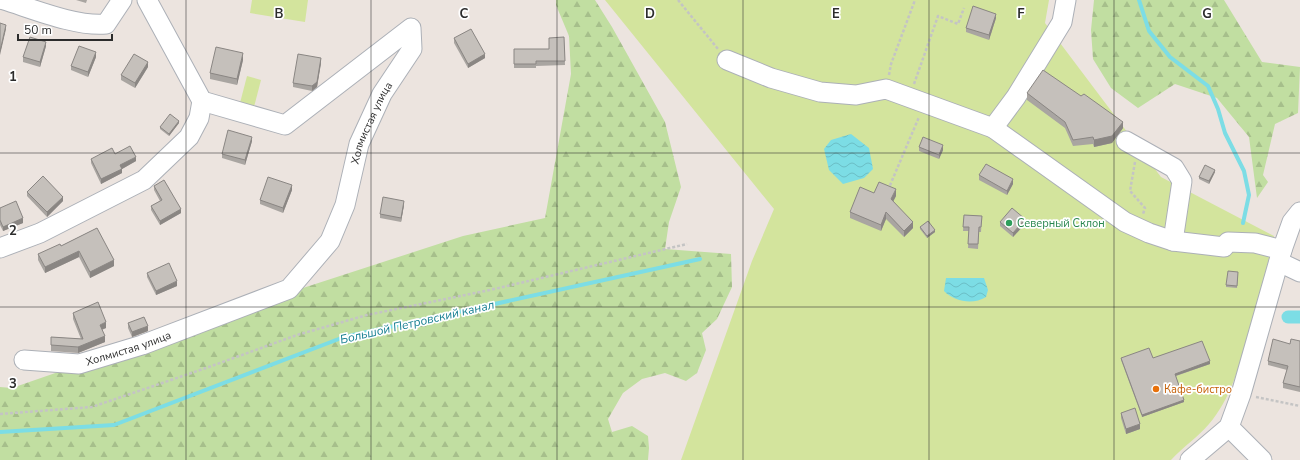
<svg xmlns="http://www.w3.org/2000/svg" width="1300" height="460" font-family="'Nunito Sans',sans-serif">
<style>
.forest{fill:url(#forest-firs)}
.pitch{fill:#d3e49d}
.water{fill:url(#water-waves)}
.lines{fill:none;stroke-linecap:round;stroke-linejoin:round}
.stream{stroke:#7cdde5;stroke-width:4}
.canal{stroke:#7cdde5;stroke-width:13}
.minor-casing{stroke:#acb0b7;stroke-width:21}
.path{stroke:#c4c4c4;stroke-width:2.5;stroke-dasharray:3 2;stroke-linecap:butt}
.minor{stroke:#fff;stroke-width:19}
.wall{fill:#a9a5a1}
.shaded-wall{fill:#8a8683}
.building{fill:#c5c0bb;stroke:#8a8683}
.grid{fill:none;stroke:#2c2c2c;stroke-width:1;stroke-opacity:0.55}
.leisure-dot{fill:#2e9e5b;stroke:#fff;stroke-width:1.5}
.food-dot{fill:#e8710a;stroke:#fff;stroke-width:1.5}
.labels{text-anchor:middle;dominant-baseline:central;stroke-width:3.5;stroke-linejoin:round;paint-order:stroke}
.street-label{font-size:11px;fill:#2c2c2c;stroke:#fff}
.leisure-label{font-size:11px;fill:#27864d;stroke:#fff;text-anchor:start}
.food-label{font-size:11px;fill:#c56008;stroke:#fff;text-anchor:start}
.water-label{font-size:12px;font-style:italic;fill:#198093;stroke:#fff}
.grid-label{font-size:13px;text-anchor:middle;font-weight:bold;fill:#2c2c2c;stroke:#fff;stroke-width:3.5;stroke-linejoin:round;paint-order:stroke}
</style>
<defs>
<pattern id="forest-firs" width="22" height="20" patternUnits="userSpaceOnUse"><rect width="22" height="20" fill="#c1dea1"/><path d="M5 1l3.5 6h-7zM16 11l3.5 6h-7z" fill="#a6bf8b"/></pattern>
<pattern id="water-waves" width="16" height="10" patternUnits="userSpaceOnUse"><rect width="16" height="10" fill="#7cdde5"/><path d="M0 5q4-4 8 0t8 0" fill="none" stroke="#6bbec5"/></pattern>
</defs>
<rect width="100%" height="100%" fill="#ece4df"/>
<g class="forest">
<path d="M556,0H595L612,27L665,122L681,187L669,222L665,249L731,254L732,287L717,319L702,333L706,350L697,373L686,381L665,373L642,379L623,393L608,419L612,432L632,426L648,436L649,448L648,460H0V387L12,388L263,301L463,236L545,218L571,74L569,36L556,5Z"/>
<path d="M1094,0H1224L1262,62L1300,67L1298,113L1275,124L1263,175L1268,182L1257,198L1249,137L1217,98L1175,84L1138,108L1111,88L1093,59L1091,30Z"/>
</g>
<g class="pitch">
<path d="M252,0H308L305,22L250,13Z"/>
<path d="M605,0H1049L1045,23L1161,177L1274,236C1267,270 1258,302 1248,336C1239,367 1230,400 1209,424C1198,437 1183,447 1171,460H681L752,261L774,209Z"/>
<path d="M247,76L261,80L254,107L240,103Z"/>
</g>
<g class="water">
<path d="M851,134L869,148L873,169L864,178L843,184L829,170L824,149L831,140Z"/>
<path d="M946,278H984L988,290L986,297C973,305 955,302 944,291Z"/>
</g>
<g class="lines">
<g class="stream">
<path d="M1139,0L1149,31L1170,57L1208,86L1218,109L1225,133L1244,171L1249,195L1243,223"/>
<path d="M0,432L114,425L344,337L700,259"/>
</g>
<path class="canal" d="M1288,317H1300"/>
<defs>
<g id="minor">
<path d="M4,0C33,9 77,27 106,24L122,0"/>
<path d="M727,60L771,78L820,92L856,95L886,89L993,128L1125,222L1149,233L1173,241L1224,247L1228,242L1255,243L1282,250"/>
<path d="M993,128L1016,97L1062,22L1066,0"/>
<path d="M1126,141L1174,168L1182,181L1173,241"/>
<path d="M0,248L40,233L144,180L189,137L199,118L202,101"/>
<path d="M1279,262L1300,272"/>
<path id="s1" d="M24,360L79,364L142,345L289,289L330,241L345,205L359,144L382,94L412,49L411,28L285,125L202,101L147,0"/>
<path d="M1229,427L1262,460"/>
<path d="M1190,460L1229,427L1241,394L1282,250L1292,222L1300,212"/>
</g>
</defs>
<use href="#minor" class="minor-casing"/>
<g class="path">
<path d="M678,0L718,49"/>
<path d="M889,75L891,64L915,0"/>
<path d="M914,84L938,16L958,24L964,8"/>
<path d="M1135,162L1130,191L1145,208L1143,214"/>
<path d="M888,190L919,117"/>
<path d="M1256,397L1300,406"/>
<path d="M0,414L92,407L206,368L297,335L367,315L490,290L687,244"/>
</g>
<use href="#minor" class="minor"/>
</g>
<g class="wall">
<path d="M76,0H87L86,3Z"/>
<path d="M996,18L989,40L966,32V28Z"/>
<path d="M564,37L565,65L536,66V68H514V49H549Z"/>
<path d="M454,38L485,58L468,68L454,43Z"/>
<path d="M46,46L40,67L23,62V57Z"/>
<path d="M96,57L88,77L71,70V66Z"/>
<path d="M243,60L237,85L210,79V73Z"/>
<path d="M321,63L317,87L312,91L293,87V83Z"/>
<path d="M148,67L135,88L121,80V75Z"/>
<path d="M1027,93L1123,128L1112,143L1094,147L1093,144L1073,146L1065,128L1027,100Z"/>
<path d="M179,123L169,136L160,129V127Z"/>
<path d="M252,141L245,165L222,158V154Z"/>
<path d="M919,147L943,150L939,159L919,151Z"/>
<path d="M115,154L136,161L122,169V173L101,184L91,163V159Z"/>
<path d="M1215,172L1209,184L1199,179V177Z"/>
<path d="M979,175L1013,184L1007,195L979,180Z"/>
<path d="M154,186L181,213L160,225L151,210V206L160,201L154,190Z"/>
<path d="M292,190L283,213L260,204V200Z"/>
<path d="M27,192L63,201L47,217L27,196Z"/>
<path d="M874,193L896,196L893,201L913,228L904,237L886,219L881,231L850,218V212Z"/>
<path d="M404,205L401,222L380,218V214Z"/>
<path d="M0,208L23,223L3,231L0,225Z"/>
<path d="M964,215L982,216L981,232H979L978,249L968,248L969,231H963Z"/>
<path d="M1000,222L1025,224L1013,237L1000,226Z"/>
<path d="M920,227L935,232L927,238L920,229Z"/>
<path d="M97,228L114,266L90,278L79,257L45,273L38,260V254L61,246Z"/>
<path d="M1238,272L1237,288L1226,287V285Z"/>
<path d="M147,273L177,286L156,295L147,277Z"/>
<path d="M73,313L106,328L102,330L105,342L78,353L51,351V337L81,339L73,319Z"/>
<path d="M128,323L148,331L132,337L128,328Z"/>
<path d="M1300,341V392L1283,388V383L1287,370L1268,365V361L1290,344Z"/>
<path d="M1121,358H1153L1210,364L1176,376L1184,402L1142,417L1121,360Z"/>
<path d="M1121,413L1140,429L1126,434L1121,418Z"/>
</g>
<g class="shaded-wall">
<path d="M996,14V18L989,40V35Z"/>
<path d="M6,25V29L0,55V51Z"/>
<path d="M46,42V46L40,67V62Z"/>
<path d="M96,52V57L88,77V72Z"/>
<path d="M243,53V60L237,85V79Z"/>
<path d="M485,54V58L468,68V64Z"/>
<path d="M321,58V63L317,87L312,91V86Z"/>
<path d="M148,62V67L135,88V83Z"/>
<path d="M179,121V123L169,136V134Z"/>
<path d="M1123,122V128L1112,143L1094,147V140Z"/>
<path d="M252,137V141L245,165V160Z"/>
<path d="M943,145V150L939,159V155Z"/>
<path d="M136,157V161L122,169V173L101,184V179L120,165Z"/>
<path d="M1215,170V172L1209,184V181Z"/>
<path d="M1013,179V184L1007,195V191Z"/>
<path d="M292,185V190L283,213V208Z"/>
<path d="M896,189V196L891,206V199Z"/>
<path d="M63,197V201L47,217V212Z"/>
<path d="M404,201V205L401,222V218Z"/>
<path d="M181,209V213L160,225V221Z"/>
<path d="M886,212V219L881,231V225Z"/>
<path d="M23,218V223L3,231V227Z"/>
<path d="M1025,219V224L1013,237V233Z"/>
<path d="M913,222V228L904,237V231Z"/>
<path d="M935,230V232L927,238V236Z"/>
<path d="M79,251V257L45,273V267Z"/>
<path d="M114,260V266L90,278V272Z"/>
<path d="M177,281V286L156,295V291Z"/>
<path d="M106,322V328L100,330V325Z"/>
<path d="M148,326V331L132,337V332Z"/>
<path d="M105,336V342L78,353V347Z"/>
<path d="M1210,361V364L1175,376V374Z"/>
<path d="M1184,400V402L1142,417V415Z"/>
<path d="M1140,424V429L1126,434V429Z"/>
</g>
<g class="building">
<path d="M973,6L996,14L989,35L966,28Z"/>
<path d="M0,23L6,25L0,51Z"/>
<path d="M471,29L485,54L468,64L454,38Z"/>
<path d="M30,37L46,42L40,62L23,57Z"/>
<path d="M564,37L565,61H536V64H514V49H549V38Z"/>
<path d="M79,46L96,52L88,72L71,66Z"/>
<path d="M216,47L243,53L237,79L210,73Z"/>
<path d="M134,54L148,62L135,83L121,75Z"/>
<path d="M298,54L321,58L317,82L312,86L293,83Z"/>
<path d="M1043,70L1081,96L1084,94L1123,122L1112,136L1094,140L1093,137L1073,140L1065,122L1027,93Z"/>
<path d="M170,114L179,121L169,134L160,127Z"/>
<path d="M228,130L252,137L245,160L222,154Z"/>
<path d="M923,137L943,145L939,155L919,147Z"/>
<path d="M130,146L136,157L120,165L122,169L101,179L91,159L112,148L115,154Z"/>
<path d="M986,164L1013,179L1007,191L979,175Z"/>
<path d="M1205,165L1215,170L1209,181L1199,177Z"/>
<path d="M43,176L63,197L47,212L27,192Z"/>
<path d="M268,177L292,185L283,208L260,200Z"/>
<path d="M164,180L181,209L160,221L151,206L162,200L154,186Z"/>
<path d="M879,182L896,189L891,199L913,222L904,231L886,212L881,225L850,212L860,187L874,193Z"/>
<path d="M383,197L404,201L401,218L380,214Z"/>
<path d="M16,201L23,218L3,227L0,220V208Z"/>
<path d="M1012,208L1025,219L1013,233L1000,222Z"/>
<path d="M964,215L982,216L981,227H979L978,244H968L969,227H963Z"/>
<path d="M928,221L935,230L927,236L920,227Z"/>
<path d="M97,228L114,260L90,272L79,251L45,267L38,254L60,244L61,246Z"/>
<path d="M169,263L177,281L156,291L147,273Z"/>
<path d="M1228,271L1238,272L1237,286L1226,285Z"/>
<path d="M98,302L106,322L100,325L105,336L78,347L51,345V337L83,339L73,313Z"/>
<path d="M144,317L148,326L132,332L128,323Z"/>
<path d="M1273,339L1290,344L1291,339L1300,341V387L1283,383L1288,366L1268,361Z"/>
<path d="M1202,341L1210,361L1175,374L1184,400L1142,415L1121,358L1149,348L1153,358Z"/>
<path d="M1135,408L1140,424L1126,429L1121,413Z"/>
</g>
<path class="grid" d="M186,0V460M371,0V460M557,0V460M743,0V460M929,0V460M1114,0V460M0,153H1300M0,307H1300"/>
<circle class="leisure-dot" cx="1009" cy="223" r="4"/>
<circle class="food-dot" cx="1156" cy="389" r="4"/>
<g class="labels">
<g class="street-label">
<text stroke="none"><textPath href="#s1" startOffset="467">Холмистая улица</textPath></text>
<text stroke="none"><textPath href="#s1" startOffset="107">Холмистая улица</textPath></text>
</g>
<g class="leisure-label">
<text x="1017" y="223">Северный Склон</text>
</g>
<g class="food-label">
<text x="1164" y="389">Кафе-бистро</text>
</g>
<g class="water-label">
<text transform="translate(417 322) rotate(-13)">Большой Петровский канал</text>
</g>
</g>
<g class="grid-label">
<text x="279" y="18">B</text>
<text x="464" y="18">C</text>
<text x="650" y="18">D</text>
<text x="836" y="18">E</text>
<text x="1021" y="18">F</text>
<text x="1207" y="18">G</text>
<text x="13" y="81">1</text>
<text x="13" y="235">2</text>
<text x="13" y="388">3</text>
</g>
<path d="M18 34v6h94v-6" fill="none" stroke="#2c2c2c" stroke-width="2"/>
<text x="24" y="34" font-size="12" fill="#2c2c2c" stroke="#ffffff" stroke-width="3" paint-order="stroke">50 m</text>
</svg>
